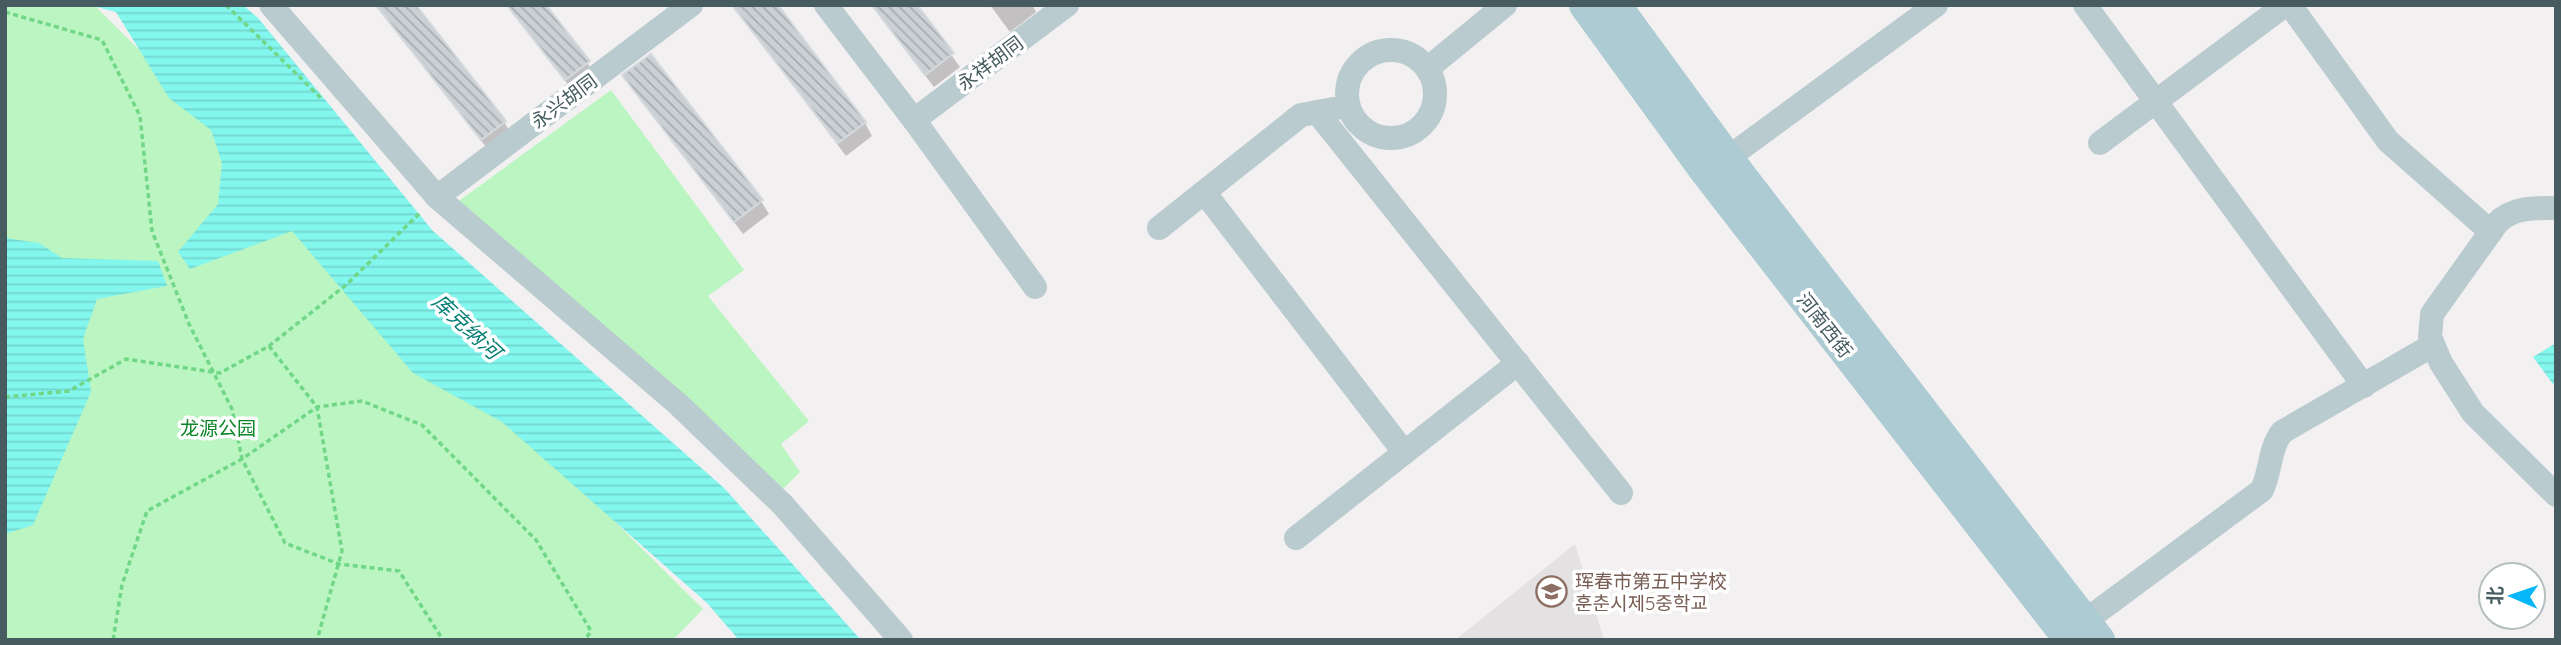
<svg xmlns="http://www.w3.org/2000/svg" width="2561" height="645" font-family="Quicksand,'Noto Sans SC','Noto Sans KR',sans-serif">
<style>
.education{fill:#e4e1e3}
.green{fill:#bbf5c1}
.water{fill:url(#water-rules)}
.shadow{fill:#0003}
.building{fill:url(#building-back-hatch);stroke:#d4d9dd;stroke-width:2}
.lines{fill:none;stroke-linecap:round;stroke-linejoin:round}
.path{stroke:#6fd786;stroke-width:3.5;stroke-dasharray:5 3.5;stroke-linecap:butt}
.minor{stroke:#bacbcf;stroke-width:24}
.major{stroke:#adcbd2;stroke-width:32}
.labels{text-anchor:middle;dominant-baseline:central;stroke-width:7;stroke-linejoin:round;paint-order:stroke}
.street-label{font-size:19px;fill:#465c60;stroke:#fff}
.park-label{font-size:19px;fill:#0d8627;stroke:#fff}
.education-label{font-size:19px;fill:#785e54;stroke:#fff;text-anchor:start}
.water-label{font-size:21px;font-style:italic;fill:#067f75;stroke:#fff}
</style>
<defs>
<pattern id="water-rules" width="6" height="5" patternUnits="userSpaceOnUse" patternTransform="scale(1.75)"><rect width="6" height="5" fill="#83f6ed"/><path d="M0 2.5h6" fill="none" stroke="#72d5ce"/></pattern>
<pattern id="building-back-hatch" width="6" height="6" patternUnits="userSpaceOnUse" patternTransform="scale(1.75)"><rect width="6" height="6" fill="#cad0d4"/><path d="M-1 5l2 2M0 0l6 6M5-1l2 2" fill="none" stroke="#a6acaf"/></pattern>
</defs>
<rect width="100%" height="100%" fill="#f3f0f1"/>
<path class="education" d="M1575,544L1604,640H1455Z"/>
<g class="green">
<path d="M5,5H94L703,609L673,640H5Z"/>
<path d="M611,90L744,270L708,296L809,421L781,444L800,472L782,490L456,203Z"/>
</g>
<g class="water">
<path d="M89,5H243L258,18L433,231L724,488L861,640H739L707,603L502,422L413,373L292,231L190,269L178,252L218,204L222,163L211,130L169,98L116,12Z"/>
<path d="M5,238L39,243L62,258L158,261L167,286L97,299L83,339L91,392L33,525L5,534Z"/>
<path d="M2556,343V388L2533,357Z"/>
</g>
<g class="shadow">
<path d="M375,5H413L504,122L512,135L490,152Z"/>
<path d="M506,5H544L596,75L574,92Z"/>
<path d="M732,5L865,123L872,136L846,156Z"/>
<path d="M871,5H915L960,67L934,87Z"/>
<path d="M990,5H1032L1036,12L1010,32Z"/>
<path d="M625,76L761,201L769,214L743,234Z"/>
</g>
<g class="building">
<path d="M376,5H416L506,121L481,140Z"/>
<path d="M507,5H546L590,61L565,80Z"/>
<path d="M732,5H778L866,122L838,143Z"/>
<path d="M872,5H917L954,53L925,75Z"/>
<path d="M651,54L763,200L734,222L622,75Z"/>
</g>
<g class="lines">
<g class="path">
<path d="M226,5L321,98"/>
<path d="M5,12L102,40L140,116L152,231L189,324L232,409L242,459L285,543L339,564L399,571L443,640"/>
<path d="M269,346L317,407L342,551L317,640"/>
<path d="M5,397L69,391L126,359L220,373L269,346L346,285L421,212"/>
<path d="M113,640L122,585L147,511L242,459L317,407L362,401L422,425L536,540L591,631L585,640"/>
</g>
<g class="minor">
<path d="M271,5L437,197L679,405L783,505L901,640"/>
<path d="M826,5L914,120L1035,287"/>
<path d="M2085,5L2364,386"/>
<path d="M2290,5L2388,141L2491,232"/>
<circle cx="1391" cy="94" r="44"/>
<path d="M1427,69L1505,5"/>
<path d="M1317,112L1621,493"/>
<path d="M914,120L1067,5"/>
<path d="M2100,143L2285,5"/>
<path d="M1714,168L1936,5"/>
<path d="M1204,192L1404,452"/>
<path d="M437,197L691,5"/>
<path d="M2556,208C2534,208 2513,207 2497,223L2432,314L2430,337L2441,363L2473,413L2556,495"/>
<path d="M1159,228L1301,115L1334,109"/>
<path d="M1296,538L1518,363"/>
<path d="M2085,621L2262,490C2271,471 2269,449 2282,432L2433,345"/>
</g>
<g class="major">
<path d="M1585,5L1707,173L2070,640"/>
<path d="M1615,5L1727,158L2099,640"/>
</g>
</g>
<defs>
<symbol id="school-ring" viewBox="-11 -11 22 22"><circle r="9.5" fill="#fff" stroke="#8d6e63" stroke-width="1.5"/><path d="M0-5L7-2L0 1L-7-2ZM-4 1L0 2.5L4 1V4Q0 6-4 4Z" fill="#8d6e63"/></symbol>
</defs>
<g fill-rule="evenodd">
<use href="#school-ring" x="1534" y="574" width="35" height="35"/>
</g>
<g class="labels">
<g class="street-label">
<text transform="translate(990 63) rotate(-37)">永祥胡同</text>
<text transform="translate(564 101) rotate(-37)">永兴胡同</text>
<text transform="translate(1825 325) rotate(52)">河南西街</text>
</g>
<g class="park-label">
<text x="218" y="428">龙源公园</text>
</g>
<g class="education-label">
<text x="1575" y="581">珲春市第五中学校<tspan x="1575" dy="22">훈춘시제5중학교</tspan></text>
</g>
<g class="water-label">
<text transform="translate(467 326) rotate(43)">库克纳河</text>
</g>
</g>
<rect width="2561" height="645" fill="none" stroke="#465c60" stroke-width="14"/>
<g transform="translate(2512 596) rotate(272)"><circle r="33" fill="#ffffff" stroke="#b5bebf" stroke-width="2"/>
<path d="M0-5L12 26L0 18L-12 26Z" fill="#05b6f9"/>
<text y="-10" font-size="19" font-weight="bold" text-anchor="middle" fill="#465c60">北</text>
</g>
</svg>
